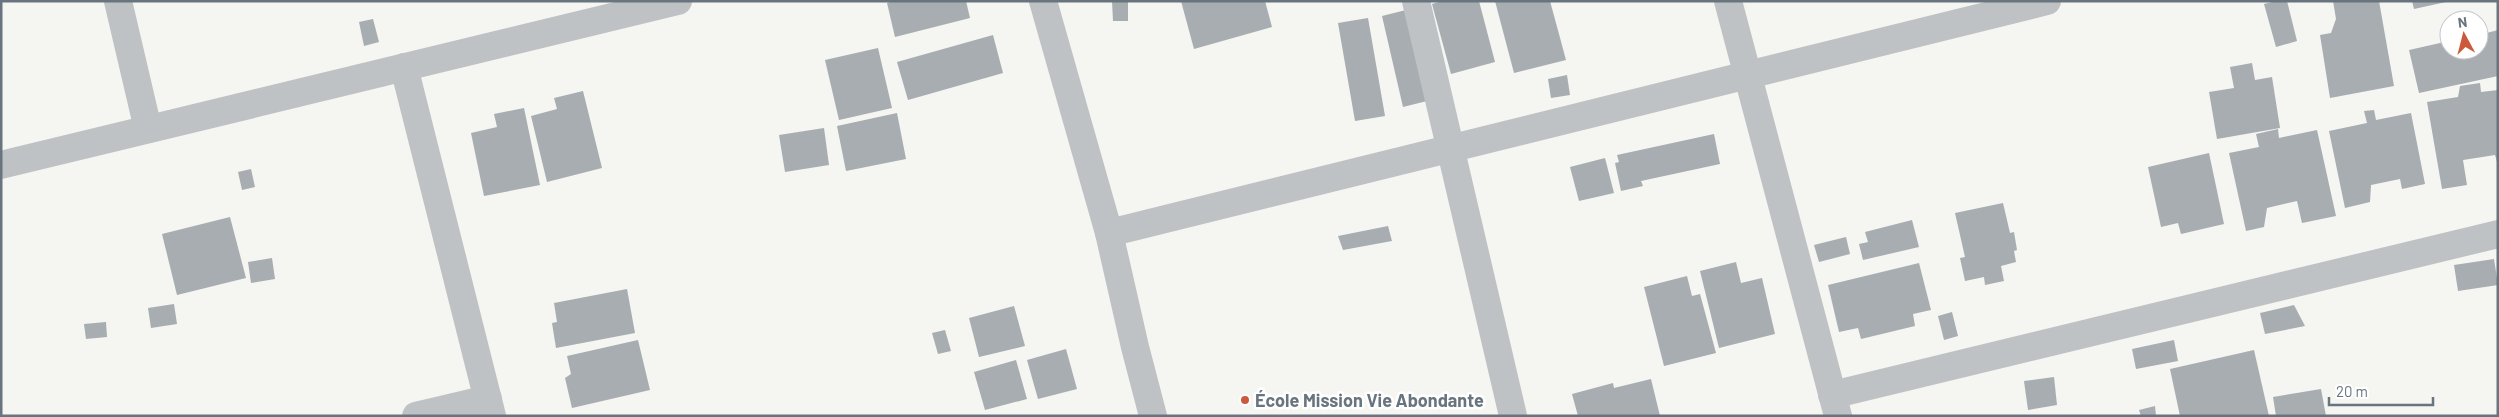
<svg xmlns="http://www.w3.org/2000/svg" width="2499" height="417" font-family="Barlow,sans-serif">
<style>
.building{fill:#a7adb1}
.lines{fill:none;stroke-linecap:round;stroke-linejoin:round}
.minor{stroke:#bfc2c5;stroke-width:28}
.poi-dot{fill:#cc593b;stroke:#fff;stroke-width:2}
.labels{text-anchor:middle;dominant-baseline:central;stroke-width:5;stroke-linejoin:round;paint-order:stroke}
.poi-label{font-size:18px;font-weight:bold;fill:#68757f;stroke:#fff;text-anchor:start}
</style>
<rect width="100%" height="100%" fill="#f5f5f2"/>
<g class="building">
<path d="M893,1H966L970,18L895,37L887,3Z"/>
<path d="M1112,1H1128V21H1113Z"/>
<path d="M1181,1H1265L1272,27L1194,49Z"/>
<path d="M1442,1H1479L1495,62L1451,74L1432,4Z"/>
<path d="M1495,1H1550L1566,60L1514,73Z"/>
<path d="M2276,1H2287L2297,41L2276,47L2264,4Z"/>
<path d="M2333,1H2379L2394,86L2330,98L2320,35L2331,33L2336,19Z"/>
<path d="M2412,1H2446V2L2414,9Z"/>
<path d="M1406,10L1427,101L1403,107L1382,16Z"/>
<path d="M1368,18L1385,116L1355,121L1338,23Z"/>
<path d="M373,19L379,42L364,46L359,22Z"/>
<path d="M2498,30V76L2419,93L2409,50L2449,41V50H2479V35Z"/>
<path d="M993,35L1003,73L908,100L897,62Z"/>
<path d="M878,48L892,108L839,120L825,60Z"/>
<path d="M2252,63L2255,80L2272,77L2280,128L2217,139L2209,92L2234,88L2230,67Z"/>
<path d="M1567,75L1570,95L1551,98L1548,79Z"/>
<path d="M2480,83L2481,92L2498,90V165L2495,155L2463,160L2467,185L2442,189L2427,102L2458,97L2460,86Z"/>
<path d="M583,91L602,168L547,182L531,116L557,109L554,98Z"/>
<path d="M524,108L540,185L484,196L471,133L497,127L494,114Z"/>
<path d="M2374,110L2376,120L2411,113L2425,184L2402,189L2400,179L2371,185L2370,202L2345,208L2329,131L2367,123L2364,111Z"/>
<path d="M897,113L906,159L846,171L837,126Z"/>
<path d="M824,128L829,165L785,172L779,135Z"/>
<path d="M2278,129L2279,138L2317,130L2336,216L2302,223L2297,201L2267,208L2264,227L2246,231L2229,153L2259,147L2256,134Z"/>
<path d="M1714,134L1720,164L1641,181L1643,186L1621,191L1615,163L1619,162L1617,155Z"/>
<path d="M2209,153L2224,224L2181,234L2178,223L2161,227L2148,167Z"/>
<path d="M1605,158L1614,193L1579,201L1570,167Z"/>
<path d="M251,169L255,187L242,190L238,172Z"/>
<path d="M2003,203L2010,233L2014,232L2017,250L2014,251L2016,262L2001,266L2004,281L1985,285L1984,277L1965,281L1960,258L1965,257L1955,213Z"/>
<path d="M230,217L246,278L177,295L162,234Z"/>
<path d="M1912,220L1919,247L1863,260L1859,244L1868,242L1865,232Z"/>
<path d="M1388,226L1392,241L1343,250L1338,236Z"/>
<path d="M1846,237L1850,254L1819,262L1814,245Z"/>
<path d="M272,258L275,279L251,283L248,262Z"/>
<path d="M2494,259L2498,285L2458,291L2454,265Z"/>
<path d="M1736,262L1741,283L1762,278L1775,334L1719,348L1700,271Z"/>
<path d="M1919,263L1931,310L1913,314L1915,326L1861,339L1858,328L1839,332L1828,285Z"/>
<path d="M1687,276L1692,296L1700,294L1716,353L1664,366L1644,287Z"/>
<path d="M627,289L635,333L556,348L552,323L557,322L554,303Z"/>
<path d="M174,304L177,324L151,328L148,308Z"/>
<path d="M2294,305L2305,326L2265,334L2260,313Z"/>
<path d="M1014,306L1025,346L979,357L969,318Z"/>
<path d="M1952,312L1958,336L1944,340L1938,316Z"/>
<path d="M106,322L107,337L86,339L84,324Z"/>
<path d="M945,330L951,351L938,354L932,333Z"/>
<path d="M638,340L650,390L572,408L565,378L571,374L567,356Z"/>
<path d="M2174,340L2178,361L2136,369L2132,349Z"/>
<path d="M1066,349L1077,389L1038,399L1027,360Z"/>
<path d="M2254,350L2269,416H2180L2170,369Z"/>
<path d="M1016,360L1027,399L985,410L974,372Z"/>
<path d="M2054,377L2057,405L2028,410L2024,381Z"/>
<path d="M1651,379L1660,416H1578L1572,394L1613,383L1614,388Z"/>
<path d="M2321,389L2326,416H2276L2273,397Z"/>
<path d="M2155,406L2156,416H2141L2139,410Z"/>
</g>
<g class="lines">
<g class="minor">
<path d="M118,1L148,129"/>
<path d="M1043,1L1109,233L1135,347L1153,416"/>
<path d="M1416,1L1513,416"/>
<path d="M1728,1L1838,416"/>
<path d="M404,67L492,416"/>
<path d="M1,165L678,1"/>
<path d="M1109,233L2047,1"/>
<path d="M1832,395L2498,234"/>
<path d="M416,416L488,399"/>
</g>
</g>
<circle class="poi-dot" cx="1245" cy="400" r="5"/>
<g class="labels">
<g class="poi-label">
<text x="1255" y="400">École Mission Vie Abondante</text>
</g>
</g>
<rect width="2499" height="417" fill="none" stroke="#68757f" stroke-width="5"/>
<g transform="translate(2464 35) rotate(353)"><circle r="24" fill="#ffffff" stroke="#c3c8cc"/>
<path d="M0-4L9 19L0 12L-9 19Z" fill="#cc593b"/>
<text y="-8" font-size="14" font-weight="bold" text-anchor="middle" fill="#68757f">N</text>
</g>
<path d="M2329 397v8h104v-8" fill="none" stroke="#68757f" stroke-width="2.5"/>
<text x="2336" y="397" font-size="15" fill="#68757f" stroke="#ffffff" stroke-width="4" paint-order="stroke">20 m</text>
</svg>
